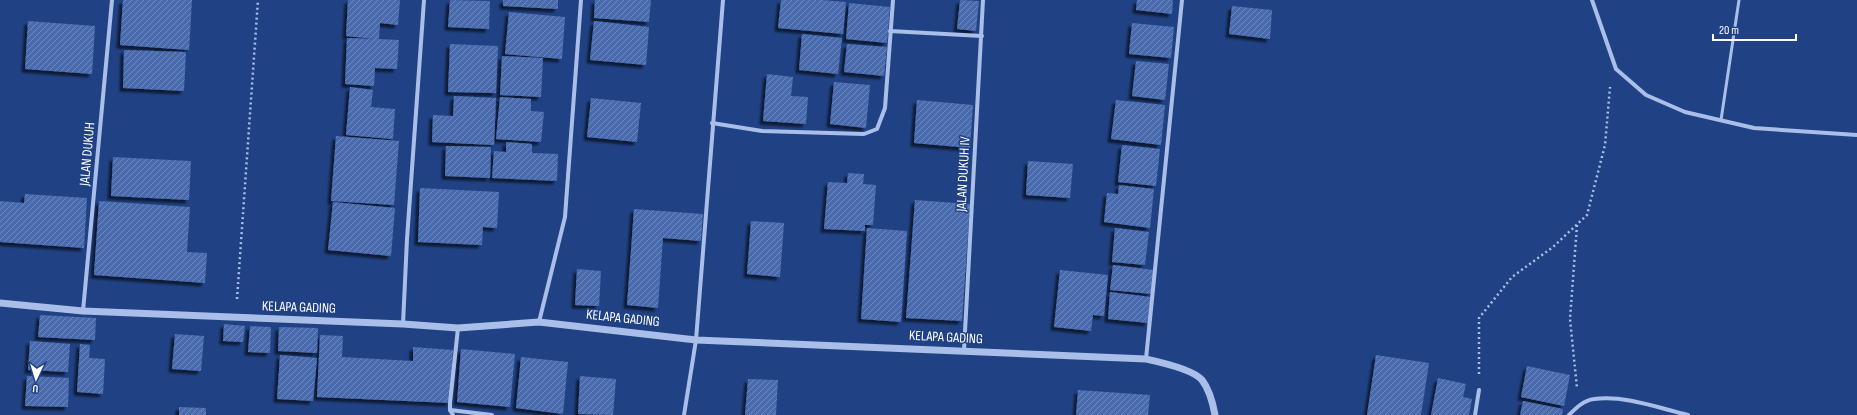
<svg xmlns="http://www.w3.org/2000/svg" width="1857" height="415" font-family="'Sofia Sans Condensed',sans-serif">
<style>
.building{fill:url(#building-hatch);filter:url(#shadow)}
.lines{fill:none;stroke-linecap:round;stroke-linejoin:round}
.path{stroke:#a9bfe9;stroke-width:2.5;stroke-dasharray:2 3;stroke-linecap:butt}
.service{stroke:#a9bfe9;stroke-width:3}
.minor{stroke:#a9bfe9;stroke-width:4}
.tertiary{stroke:#a9bfe9;stroke-width:7}
.labels{text-anchor:middle;dominant-baseline:central;stroke-width:3;stroke-linejoin:round;paint-order:stroke}
.street-label{font-size:14px;fill:#fff;stroke:#204284}
</style>
<defs>
<pattern id="building-hatch" width="6" height="6" patternUnits="userSpaceOnUse"><rect width="6" height="6" fill="#496bad"/><path d="M-1 1l2-2M0 6l6-6M5 7l2-2" fill="none" stroke="#6d89bd"/></pattern>
<filter id="shadow"><feDropShadow dx="-3.5" dy="3.5" stdDeviation="1" flood-color="#0009"/></filter>
</defs>
<rect width="100%" height="100%" fill="#204284"/>
<g class="building">
<path d="M123,0H192L189,50L120,45Z"/>
<path d="M348,0H400L398,25L380,23L379,39L399,40L397,69L375,68L374,86L345,84L347,38L375,39L346,36Z"/>
<path d="M450,0L490,1L489,29L448,27Z"/>
<path d="M503,0H558V9L503,6Z"/>
<path d="M595,0H651L649,22L594,18Z"/>
<path d="M781,0H822L846,2L843,34L778,28Z"/>
<path d="M960,0L979,1L976,31L957,29Z"/>
<path d="M1137,0H1173L1172,14L1136,10Z"/>
<path d="M849,3L890,7L887,43L846,39Z"/>
<path d="M1232,6L1272,10L1270,39L1229,34Z"/>
<path d="M509,12L565,17L562,59L505,54Z"/>
<path d="M28,21L95,26L92,74L25,69Z"/>
<path d="M594,21L649,27L646,65L590,60Z"/>
<path d="M1132,23L1174,27L1171,58L1129,54Z"/>
<path d="M802,34L842,38L838,74L799,70Z"/>
<path d="M450,44L498,46L496,93L448,92Z"/>
<path d="M847,44L887,47L884,76L844,72Z"/>
<path d="M124,50L186,52L184,91L123,88Z"/>
<path d="M502,56L543,58L541,97L500,95Z"/>
<path d="M1136,61L1169,64L1165,100L1132,96Z"/>
<path d="M767,74L793,77L791,96L808,97L806,124L763,121Z"/>
<path d="M834,82L870,85L866,128L830,124Z"/>
<path d="M350,87L373,90L371,107L395,109L393,139L346,135Z"/>
<path d="M454,96L496,98L494,145L432,142L433,115L453,116Z"/>
<path d="M500,97L531,99V111L544,112L541,142L496,139Z"/>
<path d="M591,98L641,103L637,142L587,137Z"/>
<path d="M917,100L973,105L970,148L914,143Z"/>
<path d="M1116,100L1165,105L1161,145L1111,139Z"/>
<path d="M336,136L399,141L394,205L331,201Z"/>
<path d="M506,142L532,144V153L558,154L557,181L492,178L494,151L506,152Z"/>
<path d="M1122,145L1160,149L1156,186L1118,182Z"/>
<path d="M446,146L491,147L490,178L445,176Z"/>
<path d="M113,157L191,161L189,200L111,196Z"/>
<path d="M1028,161L1073,164L1070,198L1026,195Z"/>
<path d="M848,173L864,174L863,184L876,185L873,225H865V231L824,229L828,182L847,183Z"/>
<path d="M1119,185L1154,189L1150,228L1104,222L1107,193L1118,194Z"/>
<path d="M420,188L499,192L497,228L483,227L482,245L418,242Z"/>
<path d="M25,194L87,198L84,248L0,242V201L24,203Z"/>
<path d="M915,200L970,204L962,321L906,318Z"/>
<path d="M99,201L190,207L187,252L207,253L205,283L94,275Z"/>
<path d="M333,202L395,208L391,256L328,250Z"/>
<path d="M634,209L703,214L701,241L663,238L658,308L627,305Z"/>
<path d="M751,221L784,223L780,277L747,274Z"/>
<path d="M867,228L907,231L901,322L861,319Z"/>
<path d="M1115,228L1149,232L1145,265L1112,262Z"/>
<path d="M1113,265L1154,270L1151,294L1110,290Z"/>
<path d="M577,269L601,271L599,306L575,305Z"/>
<path d="M1060,270L1108,275L1104,316L1093,315L1091,331L1054,327Z"/>
<path d="M1110,292L1151,297L1148,323L1108,319Z"/>
<path d="M40,315L96,318L95,340L38,337Z"/>
<path d="M224,324L245,326L243,342L223,341Z"/>
<path d="M250,326L271,327L270,353L248,352Z"/>
<path d="M279,327L318,328L317,353L278,351Z"/>
<path d="M175,334L204,336L201,371L172,369Z"/>
<path d="M320,335L343,336L342,357L413,361V347L453,350L450,403L317,397Z"/>
<path d="M30,341L70,344L68,372L28,370Z"/>
<path d="M80,344L90,345L89,358L105,359L103,394L77,392Z"/>
<path d="M461,349L515,354L510,407L457,402Z"/>
<path d="M280,355L317,358L313,401L277,399Z"/>
<path d="M1376,355L1429,363L1421,415H1367Z"/>
<path d="M521,357L568,362L563,414L516,408Z"/>
<path d="M1527,366L1570,375L1564,406L1521,397Z"/>
<path d="M27,376L69,378L68,407L25,406Z"/>
<path d="M580,376L616,379L613,415L578,414Z"/>
<path d="M1438,378L1466,384L1463,397L1472,399L1469,415H1431Z"/>
<path d="M748,379L778,380L776,415H745Z"/>
<path d="M1078,390L1150,395L1148,415H1076Z"/>
<path d="M1523,401L1563,409L1562,415H1520Z"/>
<path d="M179,407L206,408V415H179Z"/>
</g>
<g class="lines">
<g class="path">
<path d="M1577,225L1570,319L1577,388"/>
<path d="M237,299L258,0"/>
<path d="M1479,374V318L1512,277L1553,247L1587,215L1605,145L1610,87"/>
</g>
<path class="service" d="M1721,120L1739,0"/>
<g class="minor">
<path d="M1592,0L1616,69L1646,95L1685,112L1754,128L1857,135"/>
<path d="M890,31L982,36"/>
<path d="M712,123L762,131L864,134L877,129L885,108L893,0"/>
<path d="M83,311L112,0"/>
<path d="M539,322L565,217L581,0"/>
<path d="M403,324L407,239L424,0"/>
<path d="M964,350L983,0"/>
<path d="M1146,359L1182,0"/>
<path d="M450,410L492,415"/>
<path d="M453,415L450,410V403L458,328"/>
<path d="M684,415L696,340L723,0"/>
<path d="M1475,415L1479,390"/>
<path d="M1569,415C1576,408 1584,400 1594,399C1625,395 1659,408 1688,415"/>
</g>
<path class="tertiary" d="M0,303L83,311L403,324L458,328L539,322L696,340L1146,359C1160,362 1193,369 1202,380C1209,389 1213,404 1215,415"/>
</g>
<g class="labels">
<g class="street-label">
<text transform="translate(87 154) rotate(-85)">JALAN DUKUH</text>
<text transform="translate(963 174) rotate(-87)">JALAN DUKUH IV</text>
<text transform="translate(299 307) rotate(2)">KELAPA GADING</text>
<text transform="translate(623 318) rotate(6)">KELAPA GADING</text>
<text transform="translate(946 337) rotate(3)">KELAPA GADING</text>
</g>
</g>
<g transform="translate(36 379) rotate(184)" stroke="#204284" stroke-width="3" paint-order="stroke">
<path d="M0-3L7 15L0 10L-7 15Z" fill="#ffffff"/>
<text y="-6" font-size="11" font-weight="bold" text-anchor="middle" fill="#ffffff">U</text>
</g>
<path d="M1713 34v6h83v-6" fill="none" stroke="#ffffff" stroke-width="2"/>
<text x="1719" y="34" font-size="12" fill="#ffffff" stroke="#204284" stroke-width="3" paint-order="stroke">20 m</text>
</svg>
